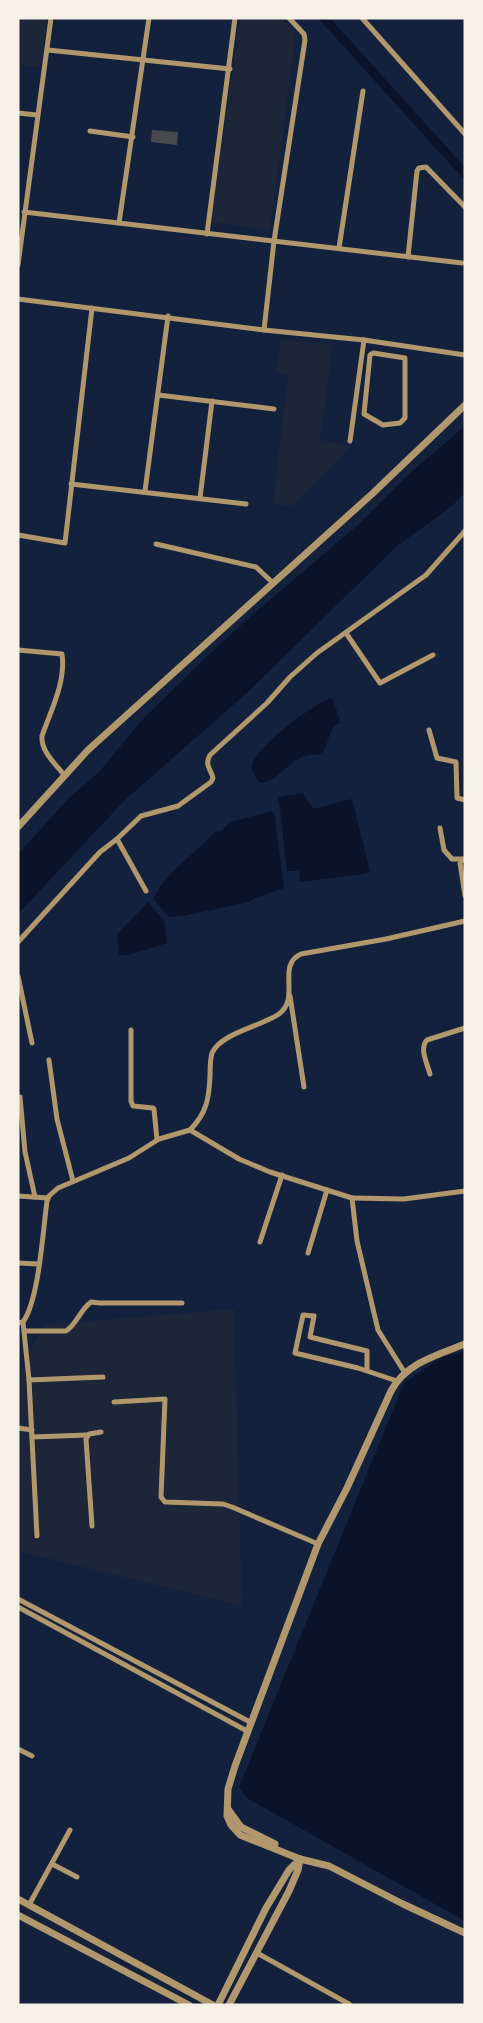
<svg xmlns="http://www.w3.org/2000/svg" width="483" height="2023" font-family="'Exo 2',sans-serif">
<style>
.green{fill:#1d2539}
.water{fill:#0b132b}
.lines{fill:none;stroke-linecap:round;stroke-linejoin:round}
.canal{stroke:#0b132b;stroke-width:9}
.building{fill:#48494c}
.minor{stroke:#b1986c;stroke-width:5}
.tertiary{stroke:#b1986c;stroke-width:7}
</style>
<rect width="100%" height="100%" fill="#14213d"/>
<g class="green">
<path d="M18,18H47L40,67L18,65Z"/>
<path d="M240,18H282L296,32L270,230L211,222Z"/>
<path d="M281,339L333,345L320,440L349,446L340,459L292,506L273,504L288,375L276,372Z"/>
<path d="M234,1309L242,1606L18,1551V1384L22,1369L43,1325Z"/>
</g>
<g class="water">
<path d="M465,426V493L452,506L397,546L249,691L125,800L18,914V854L69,798L99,772L141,721L201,662L253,614L358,525L411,472Z"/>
<path d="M331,698C335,703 339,717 340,723L334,726L328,739L327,744L324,751L318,755C292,750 279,786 259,782C255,777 251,770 252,764C258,746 314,703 331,698Z"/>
<path d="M303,793L313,809L352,799L370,871L366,874L300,882L299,871H287L280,809L277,797Z"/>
<path d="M273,811L274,812L284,888L255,898L249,902L183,916L169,917L153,899C167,871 194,855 215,832L221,831L230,822Z"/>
<path d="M148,902L165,922L167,943L129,955H119L117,934Z"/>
<path d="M465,1351V1921L247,1798L239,1787L404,1383L442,1357Z"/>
</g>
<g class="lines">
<path class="canal" d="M324,18L465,174"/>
</g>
<path class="building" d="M152,130L178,132L177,145L151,142Z"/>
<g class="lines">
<g class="minor">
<path d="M362,18L465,134"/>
<path d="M48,50L230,69"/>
<path d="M18,113L37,115"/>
<path d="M90,131L133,137"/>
<path d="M24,212L462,263"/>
<path d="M119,223L149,18"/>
<path d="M207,234L235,18"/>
<path d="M339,248L363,91"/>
<path d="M408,257L417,171L419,168L426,167L465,207"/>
<path d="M18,265L51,18"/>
<path d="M18,299L264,330L364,340L465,355"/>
<path d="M264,330L274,241L305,40L304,34L289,18"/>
<path d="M373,353L405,358V418L400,423L383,425L364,414L370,355Z"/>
<path d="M158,395L274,409"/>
<path d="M350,441L364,340"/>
<path d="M71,484L246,504"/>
<path d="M145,491L168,316"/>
<path d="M200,498L212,401"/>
<path d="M18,535L65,543L92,308"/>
<path d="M156,544L256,567L273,583"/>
<path d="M346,633L380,683L433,655"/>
<path d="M18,650L62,654C66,682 51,710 42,736C41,752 55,763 64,775"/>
<path d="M429,730L437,758L456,762L457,798L465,800"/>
<path d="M440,828L444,850L452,859H461"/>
<path d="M117,839L146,891"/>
<path d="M463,859L460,863L465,896"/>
<path d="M18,942L100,852L117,839L141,816L178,806L211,782L213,778C211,769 204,765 210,755L267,703L290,677L317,653L426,575L465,531"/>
<path d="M18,976L32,1043"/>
<path d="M290,996L304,1087"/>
<path d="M131,1030V1101L133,1106L153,1108L154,1109L157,1140"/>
<path d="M49,1060L57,1119L73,1181"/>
<path d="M430,1074C427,1063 419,1048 427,1040L465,1028"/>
<path d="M20,1097L25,1152L35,1197"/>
<path d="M190,1130C207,1113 209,1098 210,1076C210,1068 210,1060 212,1053C221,1033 262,1026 279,1014C301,998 276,965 301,954L386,939L465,921"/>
<path d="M18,1196L48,1198"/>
<path d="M352,1198L404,1199L465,1191"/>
<path d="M260,1242L282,1175"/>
<path d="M308,1253L327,1190"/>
<path d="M18,1263L39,1264"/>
<path d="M23,1322L29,1380L37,1536"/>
<path d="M18,1323L23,1322C39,1300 43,1230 47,1201L49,1196L58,1188L129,1158L159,1139L190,1130L239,1159L270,1172L352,1198L357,1241L378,1330L405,1373"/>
<path d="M24,1331H66C77,1324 80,1310 91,1302L100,1303H182"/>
<path d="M367,1371V1351L310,1337L314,1316L303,1315L295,1353L358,1368L397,1381"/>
<path d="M29,1380L103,1377"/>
<path d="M114,1402L165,1399L161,1497L165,1502L223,1504L232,1507L318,1544"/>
<path d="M18,1428L32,1430"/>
<path d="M32,1437L87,1435"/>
<path d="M92,1526L86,1439L89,1434L101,1432"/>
<path d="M18,1599L250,1722"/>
<path d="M18,1607L247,1731"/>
<path d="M18,1749L32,1756"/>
<path d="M52,1864L77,1877"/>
<path d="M29,1905L70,1830"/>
<path d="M257,1953L349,2004"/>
</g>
<g class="tertiary">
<path d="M18,827L88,750L372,494L465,405"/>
<path d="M465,1344C437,1355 406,1363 391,1391L347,1488L318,1544L235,1766L228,1789L227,1816L231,1825L240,1835L300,1859L329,1866L403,1904L465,1933"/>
<path d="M228,1809L241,1827L275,1844"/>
<path d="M18,1899L213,2005"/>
<path d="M18,1915L189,2005"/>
<path d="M218,2005L266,1908L289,1870L300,1859"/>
<path d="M229,2005L289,1891L298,1870L300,1859"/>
</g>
</g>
<rect width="483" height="2023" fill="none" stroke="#f6f1e7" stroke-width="39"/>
</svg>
